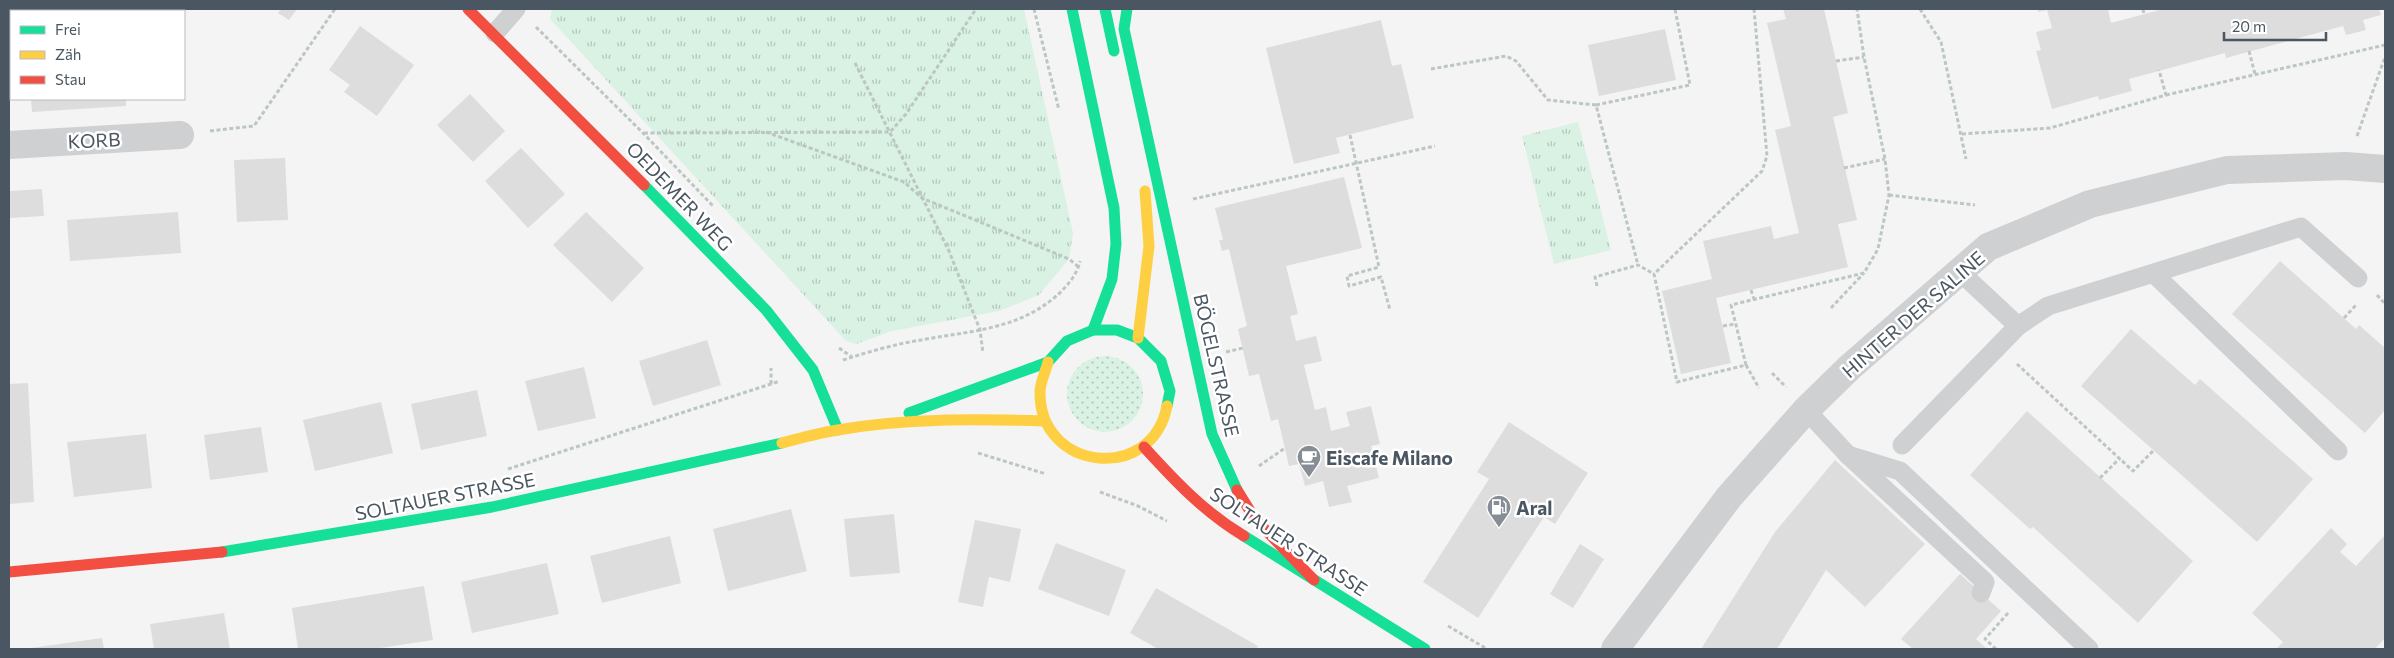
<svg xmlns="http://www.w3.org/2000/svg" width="2394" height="658" font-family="Commissioner,sans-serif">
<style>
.grass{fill:url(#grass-dots)}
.park{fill:url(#park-tufts)}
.building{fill:#ddddde}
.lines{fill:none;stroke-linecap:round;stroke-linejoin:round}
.path{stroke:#bcc7c4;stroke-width:3;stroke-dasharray:4 2.5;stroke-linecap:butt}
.lane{stroke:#ced0d2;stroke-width:19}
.street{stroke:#ced0d2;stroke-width:28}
.fast{stroke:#16e098;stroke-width:11}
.slow{stroke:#ffcf43;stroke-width:11}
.jam{stroke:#f24e42;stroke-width:11}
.labels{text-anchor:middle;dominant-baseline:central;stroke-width:5;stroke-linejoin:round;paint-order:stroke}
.street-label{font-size:19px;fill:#4a5661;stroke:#fff}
.poi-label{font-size:19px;font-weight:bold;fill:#4a5661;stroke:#fff;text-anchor:start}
</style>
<defs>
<pattern id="grass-dots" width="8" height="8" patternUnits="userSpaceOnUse" patternTransform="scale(1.25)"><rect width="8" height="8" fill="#d9f2e3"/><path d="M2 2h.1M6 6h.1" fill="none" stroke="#b2c7bb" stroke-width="1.8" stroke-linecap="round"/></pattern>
<pattern id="park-tufts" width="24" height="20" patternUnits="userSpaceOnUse" patternTransform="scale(1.25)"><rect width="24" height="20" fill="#d9f2e3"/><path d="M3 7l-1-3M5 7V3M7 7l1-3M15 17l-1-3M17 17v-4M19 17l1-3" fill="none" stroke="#b2c7bb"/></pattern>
</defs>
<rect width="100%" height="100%" fill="#f4f4f4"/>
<circle class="grass" cx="1105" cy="394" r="38"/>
<g class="park">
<path d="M552,9H1024L1073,233L1069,259L1039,295L999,311L892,331L856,344L846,341L550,19Z"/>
<path d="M1578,122L1611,250L1554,264L1522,136Z"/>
</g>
<g class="building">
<path d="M281,9H297L289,20L278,13Z"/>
<path d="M1783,9H1824L1848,113L1833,117L1857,220L1838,224L1848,267L1716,298L1731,363L1681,374L1662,291L1712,279L1703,241L1771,226L1774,239L1799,233L1775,130L1791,126L1767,23L1786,19Z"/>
<path d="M2038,9H2108L2111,23L2163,9H2379L2381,15L2363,20L2366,30L2346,35L2343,26L2226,58L2225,53L2214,56L2129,79L2132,91L2099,100L2098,96L2052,109L2036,51L2041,50L2036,32L2052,28L2047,10L2038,12Z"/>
<path d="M1381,20L1392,66L1401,64L1414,118L1336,138L1340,153L1294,164L1266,48Z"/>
<path d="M360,26L414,65L377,116L344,92L350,85L329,70Z"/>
<path d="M1665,29L1676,80L1599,96L1588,45Z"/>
<path d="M470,94L505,131L473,162L437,125Z"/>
<path d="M31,99H126V106L32,112Z"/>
<path d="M521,148L565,194L528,228L485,181Z"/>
<path d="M285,158L288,220L237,222L234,160Z"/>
<path d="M1344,177L1362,248L1286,266L1298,314L1290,316L1296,341L1316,336L1322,361L1304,365L1315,410L1326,407L1331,431L1350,426L1346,412L1371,406L1380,444L1371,446L1379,478L1347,486L1352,502L1329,507L1323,481L1305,486L1299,464L1289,466L1278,419L1271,421L1259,374L1249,376L1238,329L1247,326L1229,249L1222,251L1219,240H1223L1215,208Z"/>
<path d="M42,189L44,216L9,218V191Z"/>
<path d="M178,212L181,253L70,261L67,220Z"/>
<path d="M586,212L644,268L612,302L553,245Z"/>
<path d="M2280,261L2356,329L2359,325L2385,348V410L2365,433L2232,314Z"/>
<path d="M2131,329L2195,385L2200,379L2313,479L2257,542L2081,386Z"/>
<path d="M707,340L721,385L653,406L639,361Z"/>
<path d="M584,367L596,418L538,431L525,381Z"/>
<path d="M28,383L34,502L9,504V384Z"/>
<path d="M477,390L487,436L421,450L411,404Z"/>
<path d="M381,402L393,453L315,471L303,420Z"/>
<path d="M2027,411L2193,561L2138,623L2033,527L2030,529L1970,475Z"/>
<path d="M1509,422L1588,473L1555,524L1544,517L1478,618L1423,582L1489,479L1477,472Z"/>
<path d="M261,427L268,472L210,480L204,435Z"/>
<path d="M146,434L152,488L74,497L67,442Z"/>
<path d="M1835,460L1925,544L1865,607L1826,570L1777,649H1701L1775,532Z"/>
<path d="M791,509L807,571L728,591L713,529Z"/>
<path d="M894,514L900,573L850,577L844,519Z"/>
<path d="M975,520L1021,529L1010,582L989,577L983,607L958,602Z"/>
<path d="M2331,528L2347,544L2340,552L2356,566L2385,535V638L2375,649H2276L2283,642L2252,613Z"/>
<path d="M670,536L681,583L602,603L590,556Z"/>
<path d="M1056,543L1126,570L1109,616L1038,589Z"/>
<path d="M1580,544L1604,559L1573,608L1550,594Z"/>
<path d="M547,563L559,614L472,633L461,582Z"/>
<path d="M1960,574L2001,611L1976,639L1987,649H1913L1901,639Z"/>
<path d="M424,586L433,640L374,649H298L292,608Z"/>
<path d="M1156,588L1258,646L1256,649H1158L1130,633Z"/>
<path d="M224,613L230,649H154L150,624Z"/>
<path d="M102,638L104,649H31V648Z"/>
</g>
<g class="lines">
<g class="path">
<path d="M1034,9L1059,110"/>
<path d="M1754,9L1767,156L1762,171L1654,274L1677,382L1746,365L1731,305L1864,273L1878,249L1889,195L1885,159L1864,57L1857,9"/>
<path d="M1920,9L1941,42L1966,159"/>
<path d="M2143,9L2144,14"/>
<path d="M536,27L643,133L713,206"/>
<path d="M2249,51L2255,74"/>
<path d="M1836,61L1864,57"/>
<path d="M855,63L949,251L980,330L983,353"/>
<path d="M1431,69L1506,56L1516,61L1548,100L1596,105L1638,265"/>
<path d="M2166,95L2385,45"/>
<path d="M1596,105L1690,85L1675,9"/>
<path d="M210,131L254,126L335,9"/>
<path d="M766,132L904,182L922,198L1069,259L1080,268"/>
<path d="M644,133L890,132L906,114L976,9"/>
<path d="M1962,134L2050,128L2166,95L2159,70"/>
<path d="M1350,135L1379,267L1347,276L1349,286L1381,277L1390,310"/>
<path d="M2357,136L2385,57"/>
<path d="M1844,168L1885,159"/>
<path d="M1889,195L1975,205"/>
<path d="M1193,199L1435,146"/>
<path d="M1597,286L1595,277L1638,265L1654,274"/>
<path d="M1751,290L1754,299"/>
<path d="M2377,295L2385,304"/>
<path d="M1831,308L1863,274"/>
<path d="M2344,318L2357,304"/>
<path d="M1723,326L1735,324"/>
<path d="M839,348L852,357"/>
<path d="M1226,352L1243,348"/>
<path d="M843,360C868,352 895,344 921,340C969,331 1015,330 1054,298C1066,288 1077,275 1080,261"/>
<path d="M2017,364L2133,471L2153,451"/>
<path d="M1746,365L1759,388"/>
<path d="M1772,373L1786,387"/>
<path d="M771,384V368"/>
<path d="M978,453L1046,474"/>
<path d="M1259,466L1285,448"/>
<path d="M508,469L780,381"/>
<path d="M2100,478L2120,458"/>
<path d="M1100,492L1138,506L1167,521"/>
<path d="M1448,626L1487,649"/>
<path d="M1996,649L1985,639L2009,612"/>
</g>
<g class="lane">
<path d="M495,33L516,9"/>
<path d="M1959,271L2018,326L2048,306L2301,227L2358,278"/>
<path d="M2154,274L2338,451"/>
<path d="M1806,410L1848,455L1985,582L1981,593"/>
<path d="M1902,445L2018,326"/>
<path d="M1848,455L1900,471L2089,649"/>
</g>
<g class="street">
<path d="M9,145L180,135"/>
<path d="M1615,649L1729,497L1806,410L1850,367L1988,247L2090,204L2227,170L2346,166L2385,169"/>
</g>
<g class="fast">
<path d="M1072,9L1114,208L1116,244L1112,279L1093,330"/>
<path d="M1105,9L1114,51"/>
<path d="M1127,9L1124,29L1212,434L1237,490"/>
<path d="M644,185L766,310L813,370L838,430"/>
<path d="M909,413L1048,362L1067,341L1093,330H1117L1138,338L1161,361L1170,391L1167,406"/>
<path d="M1244,536L1425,649"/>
<path d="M222,552L492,507L782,443"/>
</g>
<g class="slow">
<path d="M1138,338L1149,246L1145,191"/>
<path d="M1048,362C1046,371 1040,382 1040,392C1039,471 1152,484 1167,406"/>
<path d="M782,443C800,438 819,433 838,430C906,418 976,419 1045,421"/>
</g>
<g class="jam">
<path d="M468,9L644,185"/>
<path d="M1144,447C1175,481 1204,512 1244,536"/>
<path d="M1237,490L1255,519L1314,580"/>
<path d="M9,572L222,552"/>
</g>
</g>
<defs>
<symbol id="cafe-pin" viewBox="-11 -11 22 30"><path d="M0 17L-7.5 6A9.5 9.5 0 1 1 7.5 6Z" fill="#868d94" stroke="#fff"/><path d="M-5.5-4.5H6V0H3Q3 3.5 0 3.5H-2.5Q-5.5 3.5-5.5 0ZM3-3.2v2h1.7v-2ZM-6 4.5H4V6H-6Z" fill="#fff"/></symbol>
<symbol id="fuel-pin" viewBox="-11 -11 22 30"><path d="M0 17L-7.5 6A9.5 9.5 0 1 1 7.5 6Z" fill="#868d94" stroke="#fff"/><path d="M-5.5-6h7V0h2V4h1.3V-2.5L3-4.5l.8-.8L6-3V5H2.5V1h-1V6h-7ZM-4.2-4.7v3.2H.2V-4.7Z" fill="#fff"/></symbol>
</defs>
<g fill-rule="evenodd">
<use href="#cafe-pin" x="1295" y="443" width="28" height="38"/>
<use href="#fuel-pin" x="1485" y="493" width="28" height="38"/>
</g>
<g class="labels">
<g class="street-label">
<text transform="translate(94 140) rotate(-3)">KORB</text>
<text transform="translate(680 196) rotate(46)">OEDEMER WEG</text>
<text transform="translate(1913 314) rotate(-41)">HINTER DER SALINE</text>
<text transform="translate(1217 365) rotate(77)">BÖGELSTRASSE</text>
<text transform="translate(445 496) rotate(-11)">SOLTAUER STRASSE</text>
<text transform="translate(1289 541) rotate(33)">SOLTAUER STRASSE</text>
</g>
<g class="poi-label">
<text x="1326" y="457">Eiscafe Milano</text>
<text x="1516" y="507">Aral</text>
</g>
</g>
<rect width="2394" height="658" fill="none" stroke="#4a5661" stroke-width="20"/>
<rect x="10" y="10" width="175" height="90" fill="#ffffff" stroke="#b7bbc0"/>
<rect x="20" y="26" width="25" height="8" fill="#16e098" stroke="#b7bbc0"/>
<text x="55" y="35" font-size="15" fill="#4a5661">Frei</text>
<rect x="20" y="51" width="25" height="8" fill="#ffcf43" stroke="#b7bbc0"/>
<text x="55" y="60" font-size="15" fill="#4a5661">Zäh</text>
<rect x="20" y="76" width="25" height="8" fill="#f24e42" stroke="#b7bbc0"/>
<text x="55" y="85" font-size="15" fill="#4a5661">Stau</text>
<path d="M2224 32v8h102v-8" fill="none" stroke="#4a5661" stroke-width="2.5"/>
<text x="2232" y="32" font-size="15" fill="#4a5661" stroke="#ffffff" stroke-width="4" paint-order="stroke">20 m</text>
</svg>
